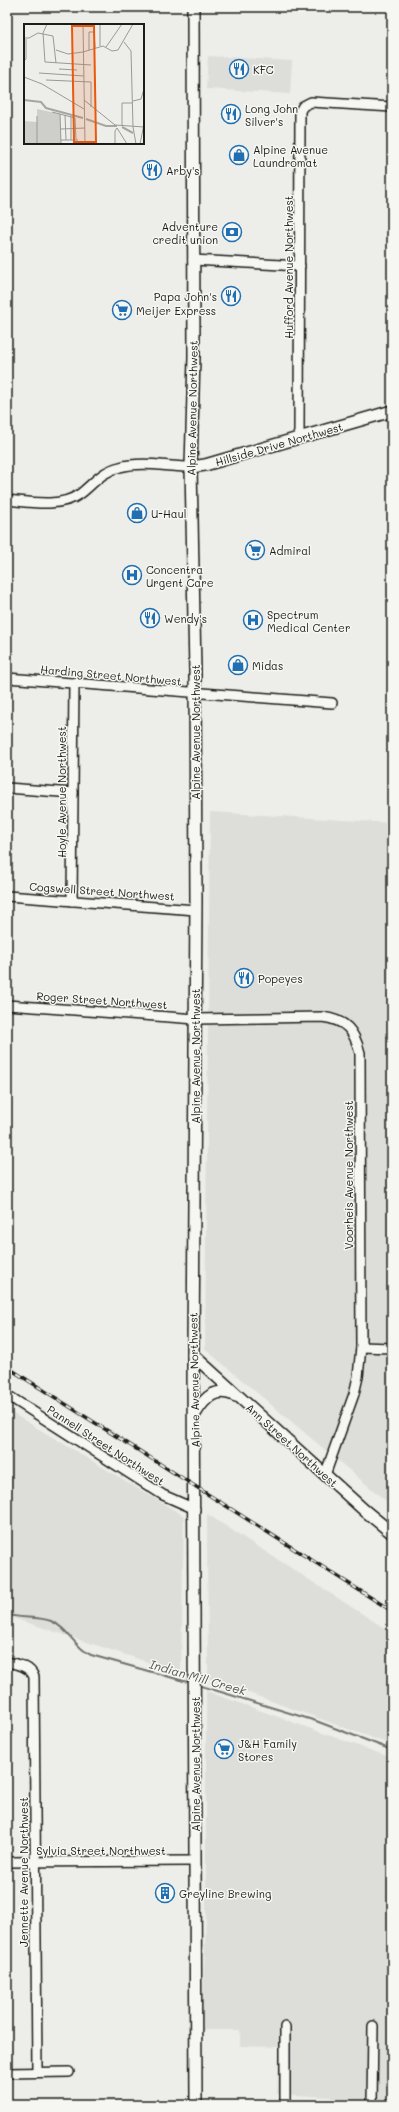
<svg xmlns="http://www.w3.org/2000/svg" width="399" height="2112" font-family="Mali,sans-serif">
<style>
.built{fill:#ddddda}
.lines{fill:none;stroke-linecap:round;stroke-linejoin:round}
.stream{stroke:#6f6f6d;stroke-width:2}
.minor-casing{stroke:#1c1c1c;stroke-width:12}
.major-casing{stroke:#1c1c1c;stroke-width:14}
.minor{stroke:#f6f6f2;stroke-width:9}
.major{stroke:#f6f6f2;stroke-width:11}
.rail-casing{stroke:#1c1c1c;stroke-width:3.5}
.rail{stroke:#f6f6f2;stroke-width:2;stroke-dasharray:6;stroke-linecap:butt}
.labels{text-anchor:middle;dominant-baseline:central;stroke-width:3;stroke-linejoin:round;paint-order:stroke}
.poi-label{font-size:11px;fill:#1c1c1c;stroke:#f6f6f2;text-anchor:start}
.street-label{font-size:11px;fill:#1c1c1c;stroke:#f6f6f2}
.water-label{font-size:12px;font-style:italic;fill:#535352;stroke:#f6f6f2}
.inset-river{fill:none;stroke:#a6a6a3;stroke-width:2}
.inset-road{fill:none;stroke:#999997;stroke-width:1}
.view{fill:#e8590c;fill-opacity:0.15;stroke:#e8590c;stroke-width:2}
.inset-edge{fill:none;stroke:#1c1c1c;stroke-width:2}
</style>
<rect width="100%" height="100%" fill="#edede9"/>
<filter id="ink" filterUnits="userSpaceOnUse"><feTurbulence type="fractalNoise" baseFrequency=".025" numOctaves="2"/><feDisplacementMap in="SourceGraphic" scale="8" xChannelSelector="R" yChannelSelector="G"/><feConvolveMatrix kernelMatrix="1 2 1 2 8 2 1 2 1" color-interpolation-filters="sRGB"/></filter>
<g filter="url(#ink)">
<g class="built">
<path d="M208,56L292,61L290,94L206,89Z"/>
<path d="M210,812L392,823V1506L205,1349Z"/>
<path d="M7,1410L184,1516L181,1673L7,1616Z"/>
<path d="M207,1514L392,1633V1745L208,1678Z"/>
<path d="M206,1691L392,1758V2105H332V2097L277,2094L279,2047L240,2046V2030H202L206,1915Z"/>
<path d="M105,2100L191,2102V2105H105Z"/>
</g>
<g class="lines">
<g class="stream">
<path d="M7,1614C16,1619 38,1616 51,1621C68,1628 74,1647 91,1655L191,1683"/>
<path d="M198,1685L316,1721L392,1750"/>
</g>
<defs>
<g id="minor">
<path d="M193,260L300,266"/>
<path d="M299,439L300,111L303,106L311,102L392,107"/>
<path d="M7,500C29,502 61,508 80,494C93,484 102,471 120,467C142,461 168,467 191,467"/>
<path d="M7,678L332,703"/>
<path d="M7,788L73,793"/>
<path d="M7,896L196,910"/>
<path d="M72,901L74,683"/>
<path d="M7,1005L196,1019L322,1017C346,1020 354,1030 360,1053L361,1347L358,1377L354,1394L325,1475"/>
<path d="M361,1347L392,1348"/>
<path d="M7,1395L163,1495L195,1509"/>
<path d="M7,1662C17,1664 30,1666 34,1677L37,2072"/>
<path d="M7,1862L195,1861"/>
<path d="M285,2027V2105"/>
<path d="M7,2073L69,2072"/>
<path d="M372,2105L373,2026"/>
</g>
<g id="major">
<path d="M193,7L194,357L191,467L195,670L196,900L193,1355L196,2105"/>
<path d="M191,467L205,465L392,411"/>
<path d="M193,1355L364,1510L392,1533"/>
<path d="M195,1414C205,1397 216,1386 236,1396"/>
</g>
</defs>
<use href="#minor" class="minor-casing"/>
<use href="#major" class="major-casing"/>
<use href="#minor" class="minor"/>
<use href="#major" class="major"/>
<defs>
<path id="rail" d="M7,1367L392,1611"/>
</defs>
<use href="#rail" class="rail-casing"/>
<use href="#rail" class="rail"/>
</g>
</g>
<defs>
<symbol id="restaurant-ring" viewBox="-11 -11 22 22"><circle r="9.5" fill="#f6f6f2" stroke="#1f6fb2" stroke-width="1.5"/><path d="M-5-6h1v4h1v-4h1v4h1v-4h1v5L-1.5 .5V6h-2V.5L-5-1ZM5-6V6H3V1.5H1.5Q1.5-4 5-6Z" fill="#1f6fb2"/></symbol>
<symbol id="shop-ring" viewBox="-11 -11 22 22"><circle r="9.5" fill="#f6f6f2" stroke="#1f6fb2" stroke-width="1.5"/><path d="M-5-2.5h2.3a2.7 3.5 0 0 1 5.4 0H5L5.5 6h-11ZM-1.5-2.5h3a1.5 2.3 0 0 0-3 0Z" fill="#1f6fb2"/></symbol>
<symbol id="bank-ring" viewBox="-11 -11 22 22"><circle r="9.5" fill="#f6f6f2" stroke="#1f6fb2" stroke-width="1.5"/><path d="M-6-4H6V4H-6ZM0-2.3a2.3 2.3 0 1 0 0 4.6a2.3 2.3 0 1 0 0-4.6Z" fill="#1f6fb2"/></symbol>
<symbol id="supermarket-ring" viewBox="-11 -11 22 22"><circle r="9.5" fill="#f6f6f2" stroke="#1f6fb2" stroke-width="1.5"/><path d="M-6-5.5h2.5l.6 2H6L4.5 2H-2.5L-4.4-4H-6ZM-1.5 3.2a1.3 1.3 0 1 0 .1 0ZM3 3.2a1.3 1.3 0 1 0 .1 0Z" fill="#1f6fb2"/></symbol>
<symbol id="hospital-ring" viewBox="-11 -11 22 22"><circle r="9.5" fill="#f6f6f2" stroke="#1f6fb2" stroke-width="1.5"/><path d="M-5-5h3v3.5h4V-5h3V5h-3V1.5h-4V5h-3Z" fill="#1f6fb2"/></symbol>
<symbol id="building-ring" viewBox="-11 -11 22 22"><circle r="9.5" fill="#f6f6f2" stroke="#1f6fb2" stroke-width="1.5"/><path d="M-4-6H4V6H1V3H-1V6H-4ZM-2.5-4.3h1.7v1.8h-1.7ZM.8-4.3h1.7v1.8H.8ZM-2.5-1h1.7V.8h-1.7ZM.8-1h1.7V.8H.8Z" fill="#1f6fb2"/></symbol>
</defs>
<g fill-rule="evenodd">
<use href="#restaurant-ring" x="228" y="58" width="22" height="22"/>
<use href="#restaurant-ring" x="220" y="103" width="22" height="22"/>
<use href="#shop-ring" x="228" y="144" width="22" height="22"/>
<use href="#restaurant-ring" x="141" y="159" width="22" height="22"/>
<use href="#bank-ring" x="221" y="221" width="22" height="22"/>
<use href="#restaurant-ring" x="220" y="285" width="22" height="22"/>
<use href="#supermarket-ring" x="111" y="299" width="22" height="22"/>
<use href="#shop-ring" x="126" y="502" width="22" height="22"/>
<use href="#supermarket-ring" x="244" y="539" width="22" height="22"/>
<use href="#hospital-ring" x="121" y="564" width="22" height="22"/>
<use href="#restaurant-ring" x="139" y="607" width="22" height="22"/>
<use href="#hospital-ring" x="242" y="609" width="22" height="22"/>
<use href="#shop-ring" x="227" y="654" width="22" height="22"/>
<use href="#restaurant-ring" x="233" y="967" width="22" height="22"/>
<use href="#supermarket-ring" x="213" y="1738" width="22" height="22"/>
<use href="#building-ring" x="154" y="1882" width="22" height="22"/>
</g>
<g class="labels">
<g class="poi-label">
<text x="253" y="69">KFC</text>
<text x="245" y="108">Long John<tspan x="245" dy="13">Silver's</tspan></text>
<text x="253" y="149">Alpine Avenue<tspan x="253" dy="13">Laundromat</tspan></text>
<text x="166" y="170">Arby's</text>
<text x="218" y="226" text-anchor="end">Adventure<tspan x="218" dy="13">credit union</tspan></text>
<text x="217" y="296" text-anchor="end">Papa John's</text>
<text x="136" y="310">Meijer Express</text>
<text x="151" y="513">U-Haul</text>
<text x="269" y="550">Admiral</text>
<text x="146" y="569">Concentra<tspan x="146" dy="13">Urgent Care</tspan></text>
<text x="267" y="614">Spectrum<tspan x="267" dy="13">Medical Center</tspan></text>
<text x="164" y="618">Wendy's</text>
<text x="252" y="665">Midas</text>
<text x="258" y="978">Popeyes</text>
<text x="238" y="1743">J&amp;H Family<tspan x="238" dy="13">Stores</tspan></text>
<text x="179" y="1893">Greyline Brewing</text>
</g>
<g class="street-label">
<text transform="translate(288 267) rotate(-90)">Hufford Avenue Northwest</text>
<text transform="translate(192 408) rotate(-89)">Alpine Avenue Northwest</text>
<text transform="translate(279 444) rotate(-16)">Hillside Drive Northwest</text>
<text transform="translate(111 675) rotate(5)">Harding Street Northwest</text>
<text transform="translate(195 732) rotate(-90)">Alpine Avenue Northwest</text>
<text transform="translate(61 792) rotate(-90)">Hoyle Avenue Northwest</text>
<text transform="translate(102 891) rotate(4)">Cogswell Street Northwest</text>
<text transform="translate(102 1000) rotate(4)">Roger Street Northwest</text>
<text transform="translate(195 1056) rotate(-90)">Alpine Avenue Northwest</text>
<text transform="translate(348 1175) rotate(-90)">Voorheis Avenue Northwest</text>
<text transform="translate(194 1380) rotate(-91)">Alpine Avenue Northwest</text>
<text transform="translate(106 1445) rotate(33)">Pannell Street Northwest</text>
<text transform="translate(292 1445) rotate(42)">Ann Street Northwest</text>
<text transform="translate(195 1764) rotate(-90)">Alpine Avenue Northwest</text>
<text x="101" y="1850">Sylvia Street Northwest</text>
<text transform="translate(23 1872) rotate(-90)">Jennette Avenue Northwest</text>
</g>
<g class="water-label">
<text transform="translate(198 1677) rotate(16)">Indian Mill Creek</text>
</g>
</g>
<g transform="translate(24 24)">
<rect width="120" height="120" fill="#edede9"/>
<path d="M13,85L36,90L37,120H0V97L13,98Z" fill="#cececb"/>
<path class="inset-river" d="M0,76L17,78L22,84L59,94M62,95L82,102H93M98,103L109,109"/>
<path class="inset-road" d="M23,0L19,9L21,38L67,41M59,0L61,120M76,0V22M120,0V22M70,7L71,24M0,14H5L14,9L29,12L32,39M100,18L107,27L109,103L112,120M82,23L98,0M32,26L44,30L59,28M65,26V8H70M59,28L79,22L88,27L94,26L109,0M0,37L2,35V15M35,45L53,46M15,49L60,52M0,53L18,60L60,85M22,56L67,58V83M60,76L91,101L120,103M109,77L117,75L120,65M28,88L51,94L52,116M36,90L37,120M41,91L42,116M13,92V120M47,92V116M98,102V79H109M37,105L61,104M37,116H54M91,120V107L93,104L103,120M116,120L120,100"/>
<path class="view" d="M48,2H70L72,118H50Z"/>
<rect width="120" height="120" class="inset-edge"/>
</g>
<rect width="399" height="2112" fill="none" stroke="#f6f6f2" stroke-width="24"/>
<rect x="12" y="12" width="375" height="2088" fill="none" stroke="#1c1c1c" stroke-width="1.5" filter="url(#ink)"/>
</svg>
